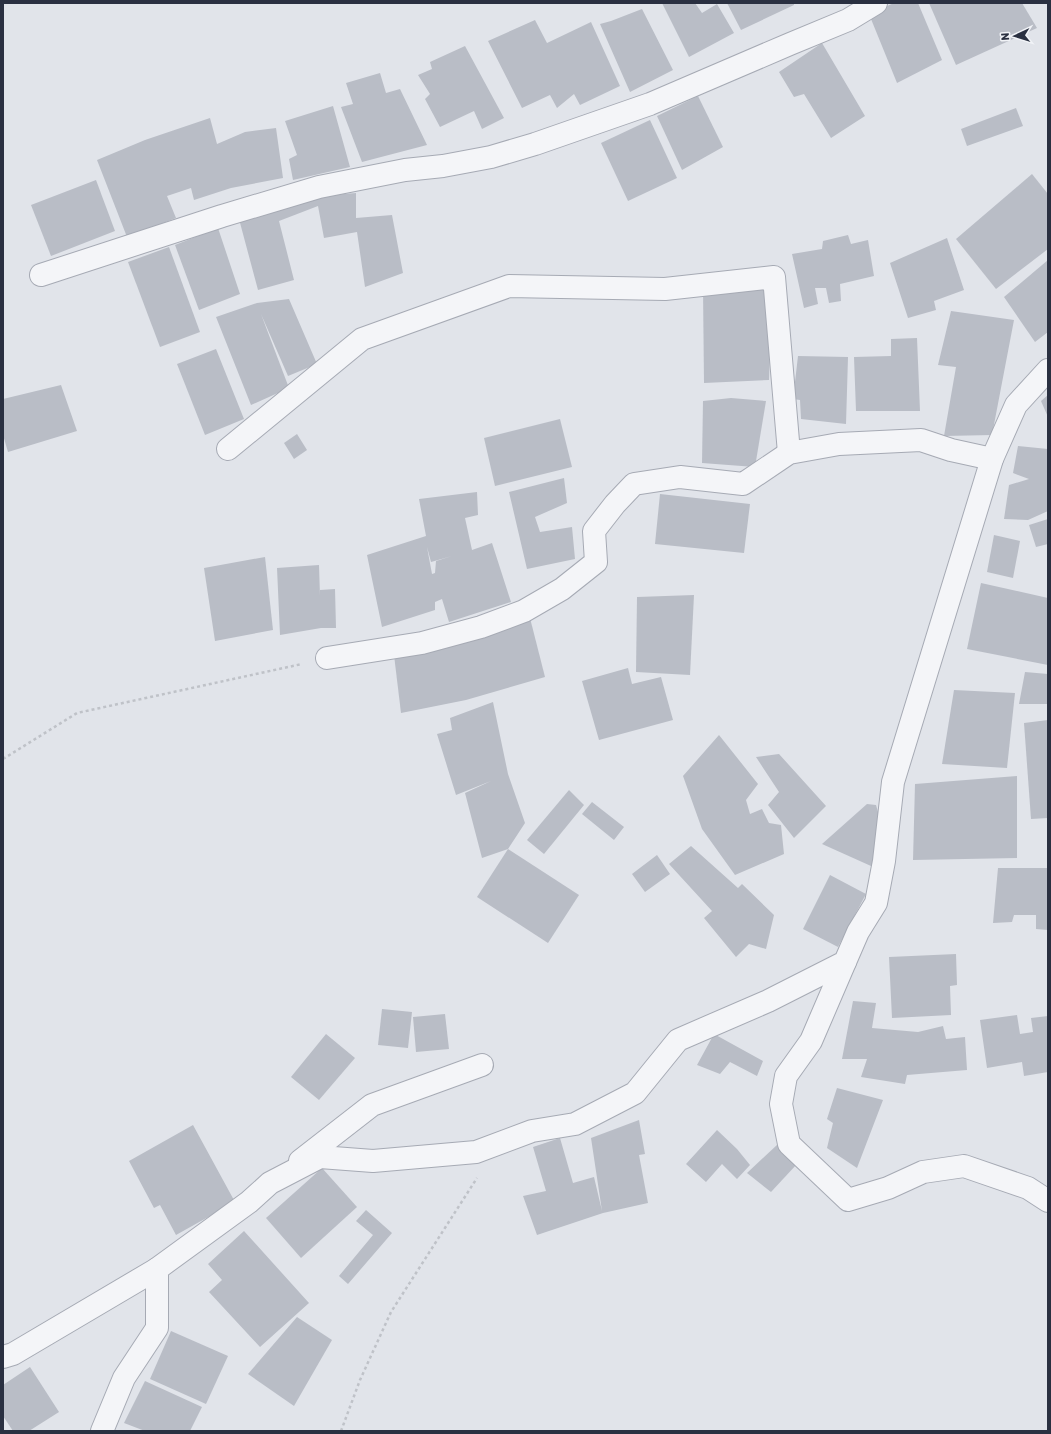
<svg xmlns="http://www.w3.org/2000/svg" width="1051" height="1434" font-family="Rubik,sans-serif">
<style>
.building{fill:#b9bdc6;fill-rule:evenodd}
.lines{fill:none;stroke-linecap:round;stroke-linejoin:round}
.minor-casing{stroke:#a6aab4;stroke-width:24}
.path{stroke:#bfc2c8;stroke-width:2.5;stroke-dasharray:3 3;stroke-linecap:butt}
.minor{stroke:#f4f5f8;stroke-width:22}
</style>
<rect width="100%" height="100%" fill="#e1e4ea"/>
<g class="building">
<path d="M662,3H695L702,13L717,4L734,33L689,57Z"/>
<path d="M727,3H794V5L741,30Z"/>
<path d="M894,3H918L942,60L897,83L869,14Z"/>
<path d="M929,3H1022L1037,28L956,65Z"/>
<path d="M642,9L673,70L630,92L600,24L611,21Z"/>
<path d="M535,20L547,43L591,22L620,86L580,105L574,94L557,108L550,95L522,108L488,41Z"/>
<path d="M822,43L865,116L831,138L804,94L794,97L779,72Z"/>
<path d="M465,46L504,118L482,129L474,111L440,127L425,99L430,94L418,75L432,69L430,62Z"/>
<path d="M380,73L386,93L400,89L427,145L362,162L341,107L353,104L346,83Z"/>
<path d="M698,96L723,147L682,170L657,116Z"/>
<path d="M333,106L350,167L293,180L289,159L297,155L285,121Z"/>
<path d="M1016,108L1023,126L967,146L961,129Z"/>
<path d="M210,118L217,144L245,132L276,128L283,178L231,188L194,200L191,188L167,196L176,218L127,237L97,160L145,140Z"/>
<path d="M650,120L677,178L628,201L601,143Z"/>
<path d="M1032,174L1048,194V249L996,289L956,239Z"/>
<path d="M96,180L115,231L51,256L31,205Z"/>
<path d="M356,193V218L392,215L403,273L365,287L357,232L324,238L318,206L279,221L294,280L258,290L239,219L320,196Z"/>
<path d="M218,228L240,294L199,310L175,245Z"/>
<path d="M848,235L851,244L868,240L874,276L840,284L841,301L829,303L826,288H815L818,304L804,308L792,254L822,249L823,241Z"/>
<path d="M947,238L964,290L934,301L936,310L908,318L890,263Z"/>
<path d="M169,247L200,332L160,347L128,262Z"/>
<path d="M1048,260V332L1035,342L1004,297Z"/>
<path d="M772,285L769,380L704,383L703,289Z"/>
<path d="M289,299L317,364L288,376L261,314L289,388L251,405L216,317L257,303Z"/>
<path d="M951,311L1014,320L992,435L944,436L956,367L938,365Z"/>
<path d="M917,338L920,411H856L854,357L891,356V339Z"/>
<path d="M216,349L244,419L205,435L177,364Z"/>
<path d="M798,356L848,357L846,424L801,419L800,400L793,399Z"/>
<path d="M61,385L77,431L8,452L3,435V399Z"/>
<path d="M1048,395V417L1041,401Z"/>
<path d="M731,398L766,401L755,467L702,463L703,401Z"/>
<path d="M560,419L572,467L495,486L484,438Z"/>
<path d="M297,434L307,450L294,459L284,443Z"/>
<path d="M1018,446L1048,449V511L1028,520L1004,519L1009,485L1029,479L1013,473Z"/>
<path d="M564,478L567,503L535,517L540,532L572,527L575,559L527,569L509,492Z"/>
<path d="M477,492L478,515L465,518L472,550L492,543L511,602L449,622L442,599L435,602V610L382,627L367,555L426,536L419,499ZM427,547L431,562L452,556L436,561L435,573L432,574Z"/>
<path d="M660,494L750,504L744,553L655,544Z"/>
<path d="M1048,519V544L1036,547L1029,525Z"/>
<path d="M994,535L1020,541L1013,578L987,572Z"/>
<path d="M265,557L273,630L215,641L204,568Z"/>
<path d="M319,565L320,596V590L335,589L336,628H321L280,635L277,568Z"/>
<path d="M981,583L1048,598V665L967,649Z"/>
<path d="M694,595L690,675L636,672L637,597Z"/>
<path d="M530,618L545,677L466,700L401,713L394,655Z"/>
<path d="M628,668L632,684L661,677L673,720L599,740L582,681Z"/>
<path d="M1025,672L1048,674V704H1019Z"/>
<path d="M954,690L1015,693L1007,768L942,764Z"/>
<path d="M493,702L508,774L525,823L508,849L482,858L465,793L491,781L456,795L437,734L452,730L450,718Z"/>
<path d="M1048,720V818L1031,819L1024,723Z"/>
<path d="M719,735L758,784L746,800L750,814L762,809L769,823L781,825L784,854L735,875L702,829L683,776Z"/>
<path d="M779,754L826,806L794,838L768,805L779,792L756,757Z"/>
<path d="M1017,776V858L913,860L915,784Z"/>
<path d="M569,790L584,805L544,854L527,840Z"/>
<path d="M592,802L624,827L614,840L582,814Z"/>
<path d="M867,804L876,805L884,833L871,866L822,844Z"/>
<path d="M691,846L738,888L742,884L774,915L766,949L749,944L736,957L704,918L712,911L669,864Z"/>
<path d="M508,849L579,895L548,943L477,897Z"/>
<path d="M657,855L670,874L645,892L632,874Z"/>
<path d="M998,868H1048V930L1036,929V915H1014L1012,922L993,923Z"/>
<path d="M830,875L866,894L838,947L803,929Z"/>
<path d="M956,954L957,985L950,986L951,1015L892,1018L889,957Z"/>
<path d="M853,1001L876,1003L872,1028L918,1032L943,1026L946,1039L965,1037L967,1070L907,1075L905,1084L861,1077L867,1059H842Z"/>
<path d="M382,1009L412,1012L408,1048L378,1045Z"/>
<path d="M445,1014L449,1049L416,1052L413,1017Z"/>
<path d="M1017,1015L1020,1034L1033,1032L1031,1018L1048,1016V1072L1024,1076L1022,1062L987,1068L980,1020Z"/>
<path d="M326,1034L355,1058L319,1100L291,1077Z"/>
<path d="M714,1034L763,1061L757,1076L730,1062L720,1074L697,1065Z"/>
<path d="M837,1088L883,1100L857,1168L827,1148L833,1123L827,1119Z"/>
<path d="M639,1120L645,1154L639,1155L648,1203L603,1213L537,1235L523,1196L546,1191L533,1147L560,1138L573,1183L594,1177L602,1211L591,1138Z"/>
<path d="M193,1125L235,1202L176,1235L160,1205L154,1208L129,1161Z"/>
<path d="M717,1130L737,1149L750,1165L737,1179L722,1164L706,1182L686,1164Z"/>
<path d="M778,1144L797,1164L771,1192L747,1173Z"/>
<path d="M322,1168L357,1207L301,1258L266,1218Z"/>
<path d="M366,1210L392,1233L348,1284L339,1276L373,1235L356,1221Z"/>
<path d="M244,1231L309,1303L260,1347L209,1292L222,1280L208,1264Z"/>
<path d="M297,1317L332,1340L294,1406L248,1374Z"/>
<path d="M171,1331L228,1356L206,1404L150,1379Z"/>
<path d="M30,1367L59,1412L29,1431H13L3,1416V1385Z"/>
<path d="M145,1381L202,1407L190,1431H145L124,1423Z"/>
</g>
<g class="lines">
<defs>
<g id="minor">
<path d="M41,275L222,216L319,187L405,170L443,166L491,157L535,144L650,104L790,44L848,20L876,3"/>
<path d="M228,449L362,339L509,286L665,289L774,277L789,453"/>
<path d="M327,658L422,643L481,627L524,611L562,589L596,562L594,531L615,504L634,484L680,477L743,484L789,453L839,444L921,440L951,450L992,459"/>
<path d="M845,962L811,1041L786,1076L781,1104L789,1144L848,1200L888,1188L923,1172L964,1166L1028,1188L1048,1201"/>
<path d="M300,1161L372,1105L482,1065"/>
<path d="M3,1357L13,1354L157,1269"/>
<path d="M102,1431L124,1378L157,1328V1269L249,1202L270,1183L320,1157L373,1161L476,1152L532,1131L575,1124L635,1093L678,1040L768,1001L845,962L858,932L876,903L884,861L893,782L992,459L1016,405L1048,370"/>
</g>
</defs>
<use href="#minor" class="minor-casing"/>
<g class="path">
<path d="M3,759L77,713L302,664"/>
<path d="M341,1431L360,1380L391,1312L477,1178"/>
</g>
<use href="#minor" class="minor"/>
</g>
<rect width="1051" height="1434" fill="none" stroke="#2a3041" stroke-width="8"/>
<g transform="translate(1015 36) rotate(266)" stroke="#f1f3f7" stroke-width="3" paint-order="stroke">
<path d="M0-3L7 15L0 10L-7 15Z" fill="#2a3041"/>
<text y="-6" font-size="11" font-weight="bold" text-anchor="middle" fill="#2a3041">N</text>
</g>
</svg>
